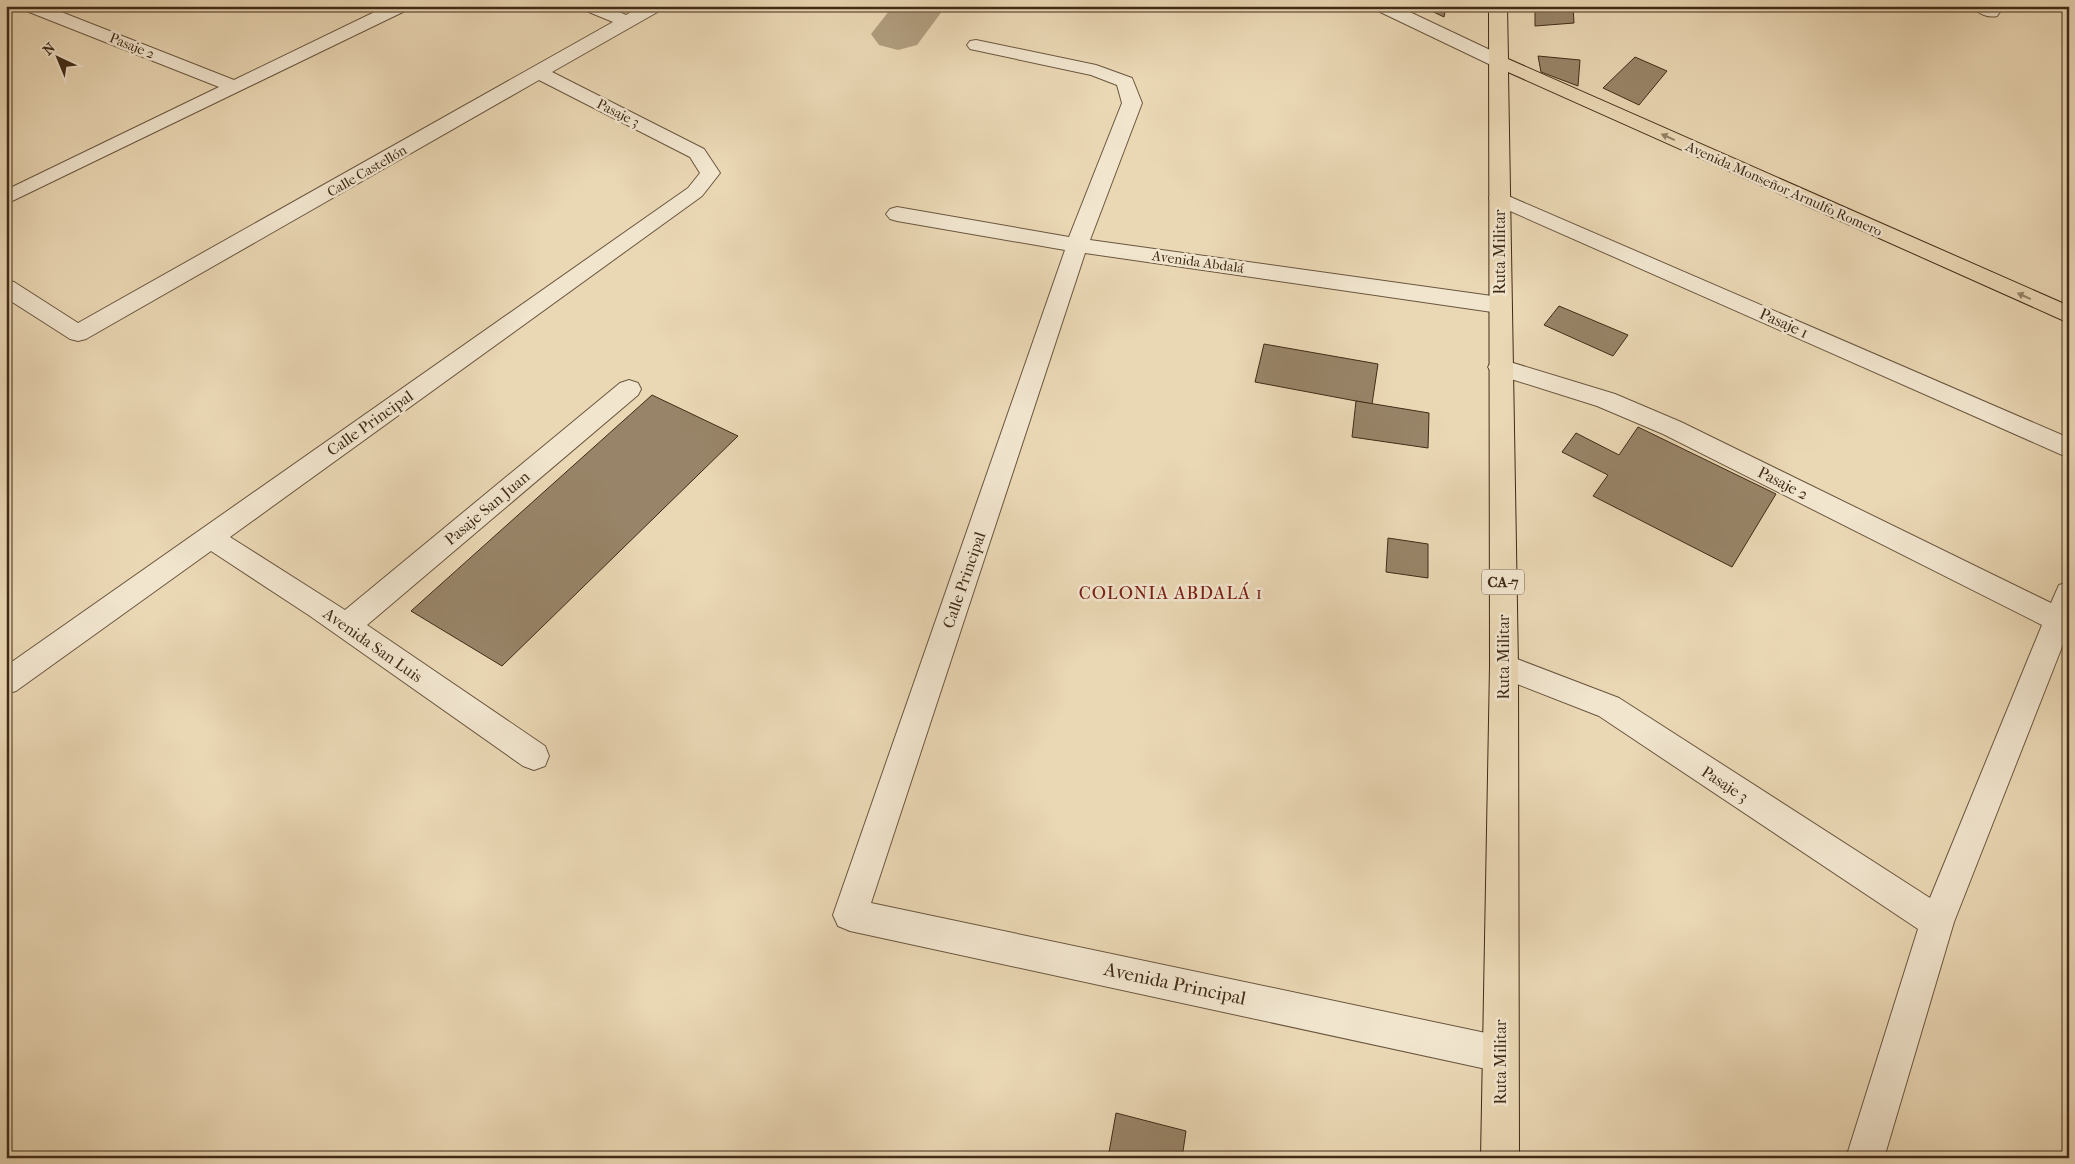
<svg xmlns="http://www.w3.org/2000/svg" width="2075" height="1164" font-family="'IM FELL French Canon',serif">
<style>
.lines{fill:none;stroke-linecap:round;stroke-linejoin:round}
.river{fill:#b09d7e;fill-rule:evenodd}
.building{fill:#988468;stroke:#402b16}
.minor-casing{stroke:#6a563e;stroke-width:2}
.major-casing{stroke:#402b16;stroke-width:2}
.minor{fill:#f1e5ce;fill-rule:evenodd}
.major{fill:#ead7b4;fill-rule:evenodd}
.oneway{fill:#958165}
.labels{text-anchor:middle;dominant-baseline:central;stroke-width:5;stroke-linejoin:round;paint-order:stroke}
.far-street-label{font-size:14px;fill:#402b16;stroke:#f1e5ce}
.shield{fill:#f1e5ce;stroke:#75634d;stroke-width:1}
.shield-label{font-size:15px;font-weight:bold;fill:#402b16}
.street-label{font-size:16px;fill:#402b16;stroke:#f1e5ce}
.neighbourhood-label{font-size:18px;letter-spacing:1px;fill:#7a1f14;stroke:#f1e5ce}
.near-street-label{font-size:19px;fill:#402b16;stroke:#f1e5ce}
</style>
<rect width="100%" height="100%" fill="#ead7b4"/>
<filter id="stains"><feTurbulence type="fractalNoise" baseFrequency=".004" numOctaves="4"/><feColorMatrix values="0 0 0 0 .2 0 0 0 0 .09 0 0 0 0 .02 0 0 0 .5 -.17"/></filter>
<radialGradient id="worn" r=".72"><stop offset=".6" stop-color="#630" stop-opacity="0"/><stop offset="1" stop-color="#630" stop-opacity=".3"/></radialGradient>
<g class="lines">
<path class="river" d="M893,6H946L917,45L898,50L879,45L871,34Z"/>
</g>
<g class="building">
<path d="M1421,6H1446L1444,17Z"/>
<path d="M1535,6H1573L1574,23L1535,26Z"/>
<path d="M1538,56L1580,60L1578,86L1541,72Z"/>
<path d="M1635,57L1667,71L1639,105L1603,88Z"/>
<path d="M1559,306L1628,335L1613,356L1544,325Z"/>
<path d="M1264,344L1378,364L1372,404L1255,382Z"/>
<path d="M652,395L738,436L502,666L411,611Z"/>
<path d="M1356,401L1429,413L1428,448L1352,437Z"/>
<path d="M1638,427L1776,494L1732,567L1593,496L1608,475L1562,452L1576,433L1619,455Z"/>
<path d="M1388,538L1428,544V578L1386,572Z"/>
<path d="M1116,1113L1186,1131L1182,1158H1108Z"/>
</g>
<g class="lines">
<defs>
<g id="minor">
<path d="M21,6H46L234,80L387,6H410L407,10L6,204V190L219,87L24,10Z"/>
<path d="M581,6H606L626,15L642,6H664L661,10L552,72L704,149L720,173L702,196L230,537L345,610L620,383L629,380L638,383L641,389L638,395L367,625L545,746L549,756L545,766L534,770L523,766L310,616L211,551L16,691L6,694V666L688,188L700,173L690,157L539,80L86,339L78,341L70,339L6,298V280L14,282L78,323L613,22L584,10Z"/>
<path d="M1373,6H1397L1507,58L1509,62L1507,66L1500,68L1493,66L1376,10Z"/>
<path d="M1972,6H1994L2000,12L1997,16C1988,18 1978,14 1972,6Z"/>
<path d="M976,40L1096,65L1132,78L1142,103L1090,240L1499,297L1507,300L1510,305L1507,310L1499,313L1085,253L871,903L1500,1036L1513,1041L1518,1054L1513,1067L1500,1072L850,931L838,926L833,915L1065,250L897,221L890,219L886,214L890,209L897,207L1069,237L1122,103L1117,85L1091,75L970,49L967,45L970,41Z"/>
<path d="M1499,192L2069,438V458L1492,203L1489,198L1492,193Z"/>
<path d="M1500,359L1615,394L1681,422L2051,603L2059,585L2069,582V629L1954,922L1884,1158H1846L1918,929L1599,716L1494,675L1490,666L1494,657L1504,654L1619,698L1930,898L2042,625L1663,434L1597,406L1492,373L1488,367L1492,361Z"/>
</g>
<path id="major" d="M1489,6H1507L1508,59L2069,306V323L1508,72L1518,666L1519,1158H1481L1490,666Z"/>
</defs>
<use href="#minor" class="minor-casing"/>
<use href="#major" class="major-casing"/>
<use href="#minor" class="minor"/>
<use href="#major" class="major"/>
</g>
<defs><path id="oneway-solid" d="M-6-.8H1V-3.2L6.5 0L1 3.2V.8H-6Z" transform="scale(1.25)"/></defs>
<g class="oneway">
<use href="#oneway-solid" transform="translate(1668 137) rotate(-156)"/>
<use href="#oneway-solid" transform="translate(2024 296) rotate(-156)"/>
</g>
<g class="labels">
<g class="far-street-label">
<text transform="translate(132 46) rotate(22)">Pasaje 2</text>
<text transform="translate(618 113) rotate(27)">Pasaje 3</text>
<text transform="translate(367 171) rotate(-30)">Calle Castellón</text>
<text transform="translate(1784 189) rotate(24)">Avenida Monseñor Arnulfo Romero</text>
<text transform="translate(1198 262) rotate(8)">Avenida Abdalá</text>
</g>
<rect class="shield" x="1482" y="569.5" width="42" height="25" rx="4"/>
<g class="shield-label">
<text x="1503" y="582">CA-7</text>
</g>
<g class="street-label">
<text transform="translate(1499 252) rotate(-90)">Ruta Militar</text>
<text transform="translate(1784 323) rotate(24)">Pasaje 1</text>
<text transform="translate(370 423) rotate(-35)">Calle Principal</text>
<text transform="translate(1783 483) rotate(27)">Pasaje 2</text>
<text transform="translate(487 508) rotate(-40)">Pasaje San Juan</text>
<text transform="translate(964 580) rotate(-71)">Calle Principal</text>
<text transform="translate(373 645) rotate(35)">Avenida San Luis</text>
<text transform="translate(1503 657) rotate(-90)">Ruta Militar</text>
<text transform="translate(1725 784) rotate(33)">Pasaje 3</text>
<text transform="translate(1500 1062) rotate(-90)">Ruta Militar</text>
</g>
<g class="neighbourhood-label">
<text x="1171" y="593">COLONIA ABDALÁ 1</text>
</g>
<g class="near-street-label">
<text transform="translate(1175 984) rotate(12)">Avenida Principal</text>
</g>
</g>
<rect width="2075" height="1164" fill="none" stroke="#ead7b4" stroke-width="25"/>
<rect x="8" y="8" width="2060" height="1149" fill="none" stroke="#402b16" stroke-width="2.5"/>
<rect x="12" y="12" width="2050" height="1139" fill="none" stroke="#402b16"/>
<g transform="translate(58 58) rotate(316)" stroke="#f1e5ce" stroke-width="4" paint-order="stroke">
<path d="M0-4L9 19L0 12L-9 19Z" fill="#402b16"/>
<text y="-8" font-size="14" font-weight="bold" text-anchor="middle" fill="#402b16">N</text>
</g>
<rect width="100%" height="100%" filter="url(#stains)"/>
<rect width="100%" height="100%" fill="url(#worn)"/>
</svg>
